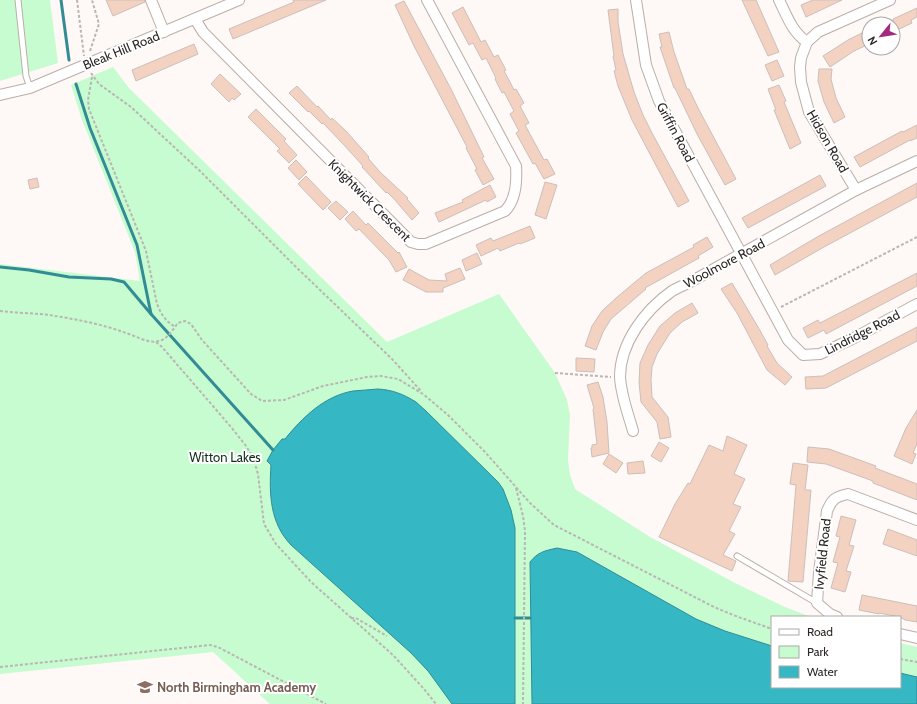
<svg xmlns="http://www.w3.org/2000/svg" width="917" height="704" font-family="Cabin,sans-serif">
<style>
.green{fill:#c6fccf}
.water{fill:#35b7c4;stroke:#338c95}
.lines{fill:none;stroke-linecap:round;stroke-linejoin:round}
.stream{stroke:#338c95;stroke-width:3}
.building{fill:#f4d2c2;stroke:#ccbfb9}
.service-casing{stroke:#bbaea8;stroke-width:7}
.minor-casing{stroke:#bbaea8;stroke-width:12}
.path{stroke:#bbb5b3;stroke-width:2;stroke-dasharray:3 2;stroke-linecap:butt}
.service{stroke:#fff;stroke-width:5}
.minor{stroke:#fff;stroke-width:10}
.labels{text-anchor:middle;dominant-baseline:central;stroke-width:4;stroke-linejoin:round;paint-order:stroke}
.street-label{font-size:13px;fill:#2d2826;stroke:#fff}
.park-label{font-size:13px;fill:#12311a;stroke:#fff}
.education-label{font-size:13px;font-weight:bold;fill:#785e54;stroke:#fff;text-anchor:start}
</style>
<rect width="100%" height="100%" fill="#fef8f6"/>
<g class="green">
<path d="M0,0H50L58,63L0,81Z"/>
<path d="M113,67L129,88L387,342L499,294L555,373L567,400L570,415L568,460L570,475L575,489L650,537L735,583L785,607L811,617H772V687H900V643L917,647V704H270L213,652L0,674V264L140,281L135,252L82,120L71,85Z"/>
</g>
<g class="water">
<path d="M378,389C393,390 403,394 416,402L426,411L498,482L503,489L511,510L515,528V704H452L428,671L411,653L291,545C270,523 269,494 271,465L267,461L273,450L282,439H285C302,418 324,396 353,391C361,390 370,390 378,389Z"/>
<path d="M557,548L577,552L696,619L725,631L772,646V687H900V673L917,677V704H532L530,562C538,552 544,551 557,548Z"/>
</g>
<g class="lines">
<g class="stream">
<path d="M61,0L69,60"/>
<path d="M76,84L90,128L137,245L151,314L273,450"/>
<path d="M0,267L29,270L69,277L111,279L124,282L151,314"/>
<path d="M515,618H530"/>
</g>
</g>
<g class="building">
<path d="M106,0H145V2L113,16Z"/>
<path d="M293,0H326L233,39L229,29L294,2Z"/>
<path d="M742,0H756L779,52L768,56Z"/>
<path d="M813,0H842L806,17L801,5Z"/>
<path d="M404,1L451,89L484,157L482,158L494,179L483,185L475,170L477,169L466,148L467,147L414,46L395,5Z"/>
<path d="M463,7L481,42L485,40L494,57L498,55L506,70L504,71L509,80L514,90L516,89L524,103L520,106L529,123L525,125L544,160L547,159L555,174L544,179L535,163L533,164L516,133L519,131L510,114L514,111L504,92L502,93L495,79L496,78L486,58L482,60L473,43L469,45L452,13Z"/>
<path d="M917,8V17L911,20L912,23L897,30L893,22V19Z"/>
<path d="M618,9V22L623,54L634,92L643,115L652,133L689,201L678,207L632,120L618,86L614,71L616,70L613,56H614L608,10Z"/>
<path d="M669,32L674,52L687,89H689L698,108L736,179L725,185L697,134L675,88H674L660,47H662L659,34Z"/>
<path d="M864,32L869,44L854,51L830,67L823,56L848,40Z"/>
<path d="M194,44L198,54L136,81L132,70Z"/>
<path d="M777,60L784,76L772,81L765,65Z"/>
<path d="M819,69H832L831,79L836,98L845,117L834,123L824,102L818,81Z"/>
<path d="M220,74L241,94L234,100L232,98L229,102L211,84Z"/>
<path d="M779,85L786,101L784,102L801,143L790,149L774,110H776L768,89Z"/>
<path d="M297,86L317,107L318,106L331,120L332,118L346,131L369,157L368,158L380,172L408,198L407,199L419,213L412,220L395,200L387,192L386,193L375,181L362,167L363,166L344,145L323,123L322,124L309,111L308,112L289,93Z"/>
<path d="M256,109L286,139L284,141L297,155L289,163L277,151L280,149L248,117Z"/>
<path d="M917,125V138L910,141V140L860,167L854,157L902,131L903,132Z"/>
<path d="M296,160L307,172L299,180L288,168Z"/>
<path d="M820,175L826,186L748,228L742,218Z"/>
<path d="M306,176L331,202L323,210L298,184Z"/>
<path d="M37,178L39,187L30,189L28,180Z"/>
<path d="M545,182L557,185L546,219L535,215Z"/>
<path d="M917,183V197L824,247L775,275L770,265L817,237Z"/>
<path d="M490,185L496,197L487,202L486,200L439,222L435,213L463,202L462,200Z"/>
<path d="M336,201L348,212L340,220L328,208Z"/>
<path d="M353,211L366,225L368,223L398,253L399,252L407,267L396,272L389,260L359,229L356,231L345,219Z"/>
<path d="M530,226L535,238L520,244L519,243L500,251L498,248L481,256L476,245L491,238L493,241Z"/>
<path d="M707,237L713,247L698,256L699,258L645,288L646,289L611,319L603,332L596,350L585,346L592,326L602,311L616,298L646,273L694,247L693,245Z"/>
<path d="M477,253L482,264L466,271L462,260Z"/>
<path d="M460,268L465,279L443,288V292H426L403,280L409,269L429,280L447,281L445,274Z"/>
<path d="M917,273V286L826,334L824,330L808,338L803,328L818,320L820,323Z"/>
<path d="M732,283L758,327L768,345L767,346L777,363L792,377L785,385L767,370L737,313L721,289Z"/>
<path d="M692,303L698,313L682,322L670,333L657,354L652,367L651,380L652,397L668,417L671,437L660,439L657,422L641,402L639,382L640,363L648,345L660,326L675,313Z"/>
<path d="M917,327V341L826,388L806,389L805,377L823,376Z"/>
<path d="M576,358L595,359L594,372L576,371Z"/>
<path d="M598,382L603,397L607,422L609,453L592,457L591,448H592V445L597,444L593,409L594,408L587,385Z"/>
<path d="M917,410V444L913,453L916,454L912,464L894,456L906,428Z"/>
<path d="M727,436L747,445L734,474L745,479L733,504L741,507L729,531L735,534L723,555L736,561L732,571L659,537L675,504L688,483L690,484L709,445L723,451Z"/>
<path d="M659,442L669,448L661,462L651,456Z"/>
<path d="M808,447L829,449L876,466L875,468L917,484V500L873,483V481L826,464L807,462Z"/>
<path d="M609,454L623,463L616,473L603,464Z"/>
<path d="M643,461L645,473L628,474L627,463Z"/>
<path d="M793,463L808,465L805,490H811L803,582L788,581L796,485L790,484Z"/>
<path d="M841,516L856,520L849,545L854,546L846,571L851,572L845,592L831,588L838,563L833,562L840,537L836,536Z"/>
<path d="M888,529L917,540V556L883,544Z"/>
<path d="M862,595L917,606V622L905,620L900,617L879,613V614L859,610Z"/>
</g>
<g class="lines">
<defs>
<g id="service">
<path d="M18,0L26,76L30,88"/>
<path d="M737,556L817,603"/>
</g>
<g id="minor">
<path d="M151,0L164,32"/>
<path d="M636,0L646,65L659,101L788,340L803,355L820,354L854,338L917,304"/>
<path d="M779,0C787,16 792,32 807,42"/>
<path d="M195,19L203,32L411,242L418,244H426L505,211C516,200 517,181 516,166L427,0"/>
<path d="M0,95L30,88L239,0"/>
<path d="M856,190L809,112L801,82L800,67L801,58L807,42L818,32L890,0"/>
<path d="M633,431C628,413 621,396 620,377C620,343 645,310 672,291C679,287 687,284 694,280L856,190L917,161"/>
<path d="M837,617L830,614L817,603L819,572L827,511C832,499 835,497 848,494L917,520"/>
<path d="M900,634L917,638"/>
</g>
</defs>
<use href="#service" class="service-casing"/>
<use href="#minor" class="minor-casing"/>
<g class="path">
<path d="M77,0L84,56"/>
<path d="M90,51L99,24L92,0"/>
<path d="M91,73L99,84L131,107L200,171L295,266L392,359L421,391"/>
<path d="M92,77L88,100L89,109L146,251L157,304L161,313L167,321L175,327"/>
<path d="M781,307L917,237"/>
<path d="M0,311C16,313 33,313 49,315C75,319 102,324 126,333C136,336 148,344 159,341C167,340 173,329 178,323L185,321L191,324L202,340L251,394L262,401L284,400L323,386L367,377L381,376L398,379L423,394L448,415L485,452L530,503L554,525L714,607L733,615L772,629"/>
<path d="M156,342L162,347L231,427L246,446L253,457L258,474L264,524L276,544L311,582L393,655L424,689L436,704"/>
<path d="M555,373L611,377"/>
<path d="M516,488L523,516L525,531L523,704"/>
<path d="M351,618H356L387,636"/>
<path d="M900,659L917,662"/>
<path d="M0,667L210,645L218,647L326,704"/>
</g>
<use href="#service" class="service"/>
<use href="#minor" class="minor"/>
</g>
<defs>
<symbol id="school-bare" viewBox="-9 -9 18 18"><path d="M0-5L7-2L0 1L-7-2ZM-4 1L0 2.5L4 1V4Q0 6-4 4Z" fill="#8d6e63" stroke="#fff" stroke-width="2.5" paint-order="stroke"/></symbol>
</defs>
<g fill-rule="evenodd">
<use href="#school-bare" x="134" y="676" width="22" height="22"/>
</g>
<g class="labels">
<g class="street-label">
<text transform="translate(121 50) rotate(-22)">Bleak Hill Road</text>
<text transform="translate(676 132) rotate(62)">Griffin Road</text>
<text transform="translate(828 141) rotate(60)">Hidson Road</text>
<text transform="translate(370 200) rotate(45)">Knightwick Crescent</text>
<text transform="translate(724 263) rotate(-28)">Woolmore Road</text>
<text transform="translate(862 332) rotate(-27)">Lindridge Road</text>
<text transform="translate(822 554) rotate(-84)">Ivyfield Road</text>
</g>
<g class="park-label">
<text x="225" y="457">Witton Lakes</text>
</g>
<g class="education-label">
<text x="157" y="687">North Birmingham Academy</text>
</g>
</g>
<rect x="771" y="616" width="130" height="72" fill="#ffffff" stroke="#aba9a8"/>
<rect x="779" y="629" width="20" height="6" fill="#ffffff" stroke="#aba9a8"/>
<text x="807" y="636" font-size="12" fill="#2d2826">Road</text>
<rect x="779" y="646" width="20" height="12" fill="#c6fccf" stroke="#aba9a8"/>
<text x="807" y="656" font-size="12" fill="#2d2826">Park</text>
<rect x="779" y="666" width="20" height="12" fill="#35b7c4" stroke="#aba9a8"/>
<text x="807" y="676" font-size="12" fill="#2d2826">Water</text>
<g transform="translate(881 36) rotate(240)"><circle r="19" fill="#ffffff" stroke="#aba9a8"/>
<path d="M0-3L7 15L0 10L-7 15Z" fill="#a52a7f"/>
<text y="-6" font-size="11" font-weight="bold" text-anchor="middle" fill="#2d2826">N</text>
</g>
</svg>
